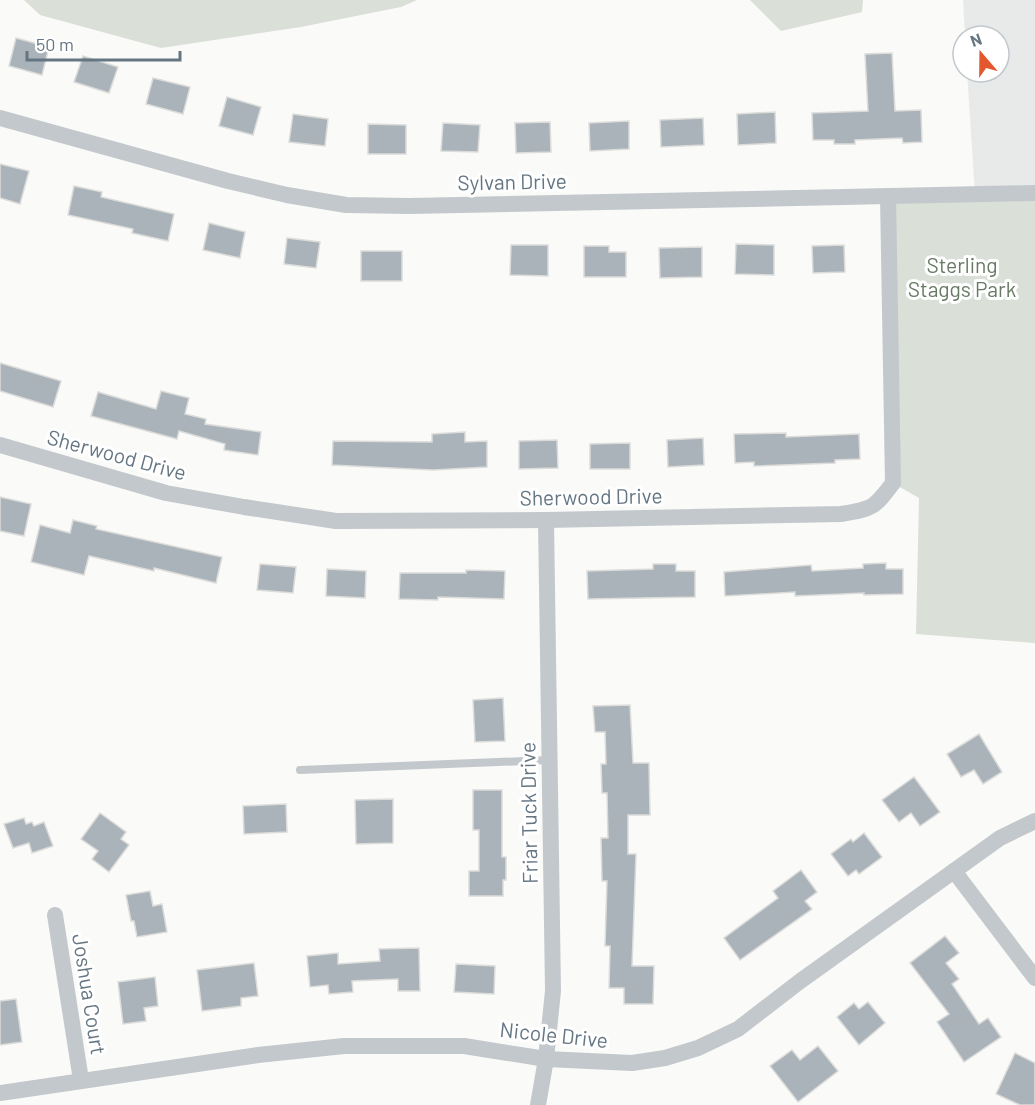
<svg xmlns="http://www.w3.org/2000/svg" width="1035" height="1105" font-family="Barlow,sans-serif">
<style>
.built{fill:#e8e9e9}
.green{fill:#dadfd7}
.building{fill:#aab3b9;stroke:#dcdcda;stroke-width:1.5}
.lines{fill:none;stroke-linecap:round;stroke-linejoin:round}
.lane{stroke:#c3c8cc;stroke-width:8}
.street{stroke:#c3c8cc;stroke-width:16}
.labels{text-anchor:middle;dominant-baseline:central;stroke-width:6;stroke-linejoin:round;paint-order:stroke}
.street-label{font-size:21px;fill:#657683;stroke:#fff}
.park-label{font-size:21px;fill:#687a64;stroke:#fff}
</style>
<rect width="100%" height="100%" fill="#fafaf8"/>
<path class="built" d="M963,0H1035V193L975,194L967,72H999V36H965Z"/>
<g class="green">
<path d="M24,0H417L401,7L301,27L161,48L40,15Z"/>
<path d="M750,0H863L862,12L781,31Z"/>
<path d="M1035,193V643L916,634L919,498L893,483L888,196Z"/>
</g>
<g class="building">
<path d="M16,38L49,47L42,75L9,66Z"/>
<path d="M892,53L895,111L921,110L922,142L903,143L902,138L855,140V144H834V140H813L812,113L868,111L865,54Z"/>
<path d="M83,56L118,67L109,93L74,82Z"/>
<path d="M153,78L190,87L183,114L146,104Z"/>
<path d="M227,97L261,107L253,135L219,126Z"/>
<path d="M775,112L776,143L738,145L737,114Z"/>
<path d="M293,114L328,119L325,146L289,142Z"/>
<path d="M703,118L704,145L661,147L660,120Z"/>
<path d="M629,121V149L590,151L589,123Z"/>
<path d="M550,122L551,152L516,153L515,123Z"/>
<path d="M443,123L480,125L478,152L441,151Z"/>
<path d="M368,124L406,125V154H368Z"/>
<path d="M0,164L29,171L20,204L0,198Z"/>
<path d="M74,186L102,192L101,197L174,214L168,241L132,233L133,229L68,215Z"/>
<path d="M209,223L245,232L240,258L203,250Z"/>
<path d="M287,238L320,242L316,268L284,264Z"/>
<path d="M736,244L774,245V275L735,274Z"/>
<path d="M511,245H548V276L510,275Z"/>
<path d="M844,245L845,272L813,273L812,246Z"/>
<path d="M584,246H609V252H626V277H584Z"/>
<path d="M702,247V277L660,278L659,248Z"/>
<rect x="361" y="251" width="41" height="30"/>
<path d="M0,363L61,381L53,407L0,391Z"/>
<path d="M161,391L189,398L185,414L206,419L205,424L261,432L258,455L224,450L225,444L179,431L177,439L91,416L98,392L156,409Z"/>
<path d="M465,432V442L487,441V467L433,470L332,465L333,441L432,442V434Z"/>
<path d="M786,433V437L859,434L860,459L835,460V463L754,466V462L735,463L734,434Z"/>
<path d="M703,438L704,465L668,467L667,440Z"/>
<path d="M557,440L558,468L519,469V441Z"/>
<path d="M630,443V469H590V444Z"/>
<path d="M0,497L31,504L24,536L0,531Z"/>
<path d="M73,520L97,526L96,529L222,557L216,583L154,568V571L89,556L84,575L31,562L40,525L70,533Z"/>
<path d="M886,563V569H903V594L864,595V593L795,596V592L725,596L724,572L811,565L812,571L863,568V564Z"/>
<path d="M260,564L296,567L293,593L257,590Z"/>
<path d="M653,564H676V571H695V597L588,599L587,571L653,569Z"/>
<path d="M327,569L366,571L365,598L326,596Z"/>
<path d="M466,570L505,571L504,599L438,597V600L399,599L400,573H466Z"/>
<path d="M503,698L505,741L475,742L473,700Z"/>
<path d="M630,705L633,763H649L650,815H628V854H636L632,966H654L653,1004H624V988H609L610,946H605L607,881H602L601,838H608L607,793H602L601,764H606L605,732H595L593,706Z"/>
<path d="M979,734L1002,772L983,784L974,770L961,777L947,754Z"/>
<path d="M914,777L940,812L920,826L911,813L899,822L882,800Z"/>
<path d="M473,790H502V857H506V880H503V896H469V871H479V830H473Z"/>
<path d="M393,799V843L356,844L355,800Z"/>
<path d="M286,804L287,832L244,834L243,806Z"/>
<path d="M100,813L126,832L121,839L129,845L109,872L92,859L98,851L81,839Z"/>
<path d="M24,818L26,824L32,822L34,826L44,822L53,846L32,853L29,843L13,848L4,824Z"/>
<path d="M864,833L882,857L859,874L856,870L848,876L831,854L851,839L853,842Z"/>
<path d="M801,870L817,892L805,901L812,909L740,960L724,938L778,898L773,891Z"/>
<path d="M150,891L153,906L162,904L167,932L137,937L134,921H131L126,895Z"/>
<path d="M945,936L959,953L946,963L959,979L952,984L979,1024L988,1018L1001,1037L964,1062L937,1022L949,1014L910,963Z"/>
<path d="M419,948L420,991H398V979L352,981L353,992L329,994L328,985L310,987L307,956L338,953V964L380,961L379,949Z"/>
<path d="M254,963L258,996L241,998V1006L202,1011L197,970Z"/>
<path d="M456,964L495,966L494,994L454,992Z"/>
<path d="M155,977L158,1006L144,1008L146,1021L123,1024L118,982Z"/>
<path d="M16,999L22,1042L0,1045V1001Z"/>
<path d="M868,1002L885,1023L859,1045L837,1017L854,1003L859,1009Z"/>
<path d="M818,1046L838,1071L798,1102L770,1066L792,1050L800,1060Z"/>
<path d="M1015,1053L1035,1063V1105H1020L996,1094Z"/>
</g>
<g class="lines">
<path class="lane" d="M300,770L549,760"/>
<g class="street">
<path d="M0,118L228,181L287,195L346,205L409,206L1035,193"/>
<path d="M0,445L166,493L244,507L336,521L546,520L841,514C873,509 874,508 893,483L888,196"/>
<path d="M954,871L1035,978"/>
<path d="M55,915L81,1080"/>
<path d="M0,1093L258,1055L344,1046H464L546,1059L632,1063L665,1058L698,1048L738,1029L799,982L1000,838L1035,821"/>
<path d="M538,1105L546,1059L553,991L546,520"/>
</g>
</g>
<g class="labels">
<g class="street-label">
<text transform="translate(512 181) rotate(-1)">Sylvan Drive</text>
<text transform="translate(117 454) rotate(15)">Sherwood Drive</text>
<text transform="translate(591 496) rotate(-1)">Sherwood Drive</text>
<text transform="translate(528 813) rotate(-91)">Friar Tuck Drive</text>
<text transform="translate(90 994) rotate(81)">Joshua Court</text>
<text transform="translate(554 1034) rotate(6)">Nicole Drive</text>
</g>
<g class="park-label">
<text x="962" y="264">Sterling<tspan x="962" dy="24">Staggs Park</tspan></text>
</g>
</g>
<g transform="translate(981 54) rotate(340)"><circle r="28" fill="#ffffff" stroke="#c1c8cd" stroke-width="1.5"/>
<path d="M0-4.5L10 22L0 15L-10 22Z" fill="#e4572e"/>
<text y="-9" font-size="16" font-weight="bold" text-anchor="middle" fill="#657683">N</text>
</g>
<path d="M27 51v9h153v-9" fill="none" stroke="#657683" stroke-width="3"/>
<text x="36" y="51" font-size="18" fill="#657683" stroke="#ffffff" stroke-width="4.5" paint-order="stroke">50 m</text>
</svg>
